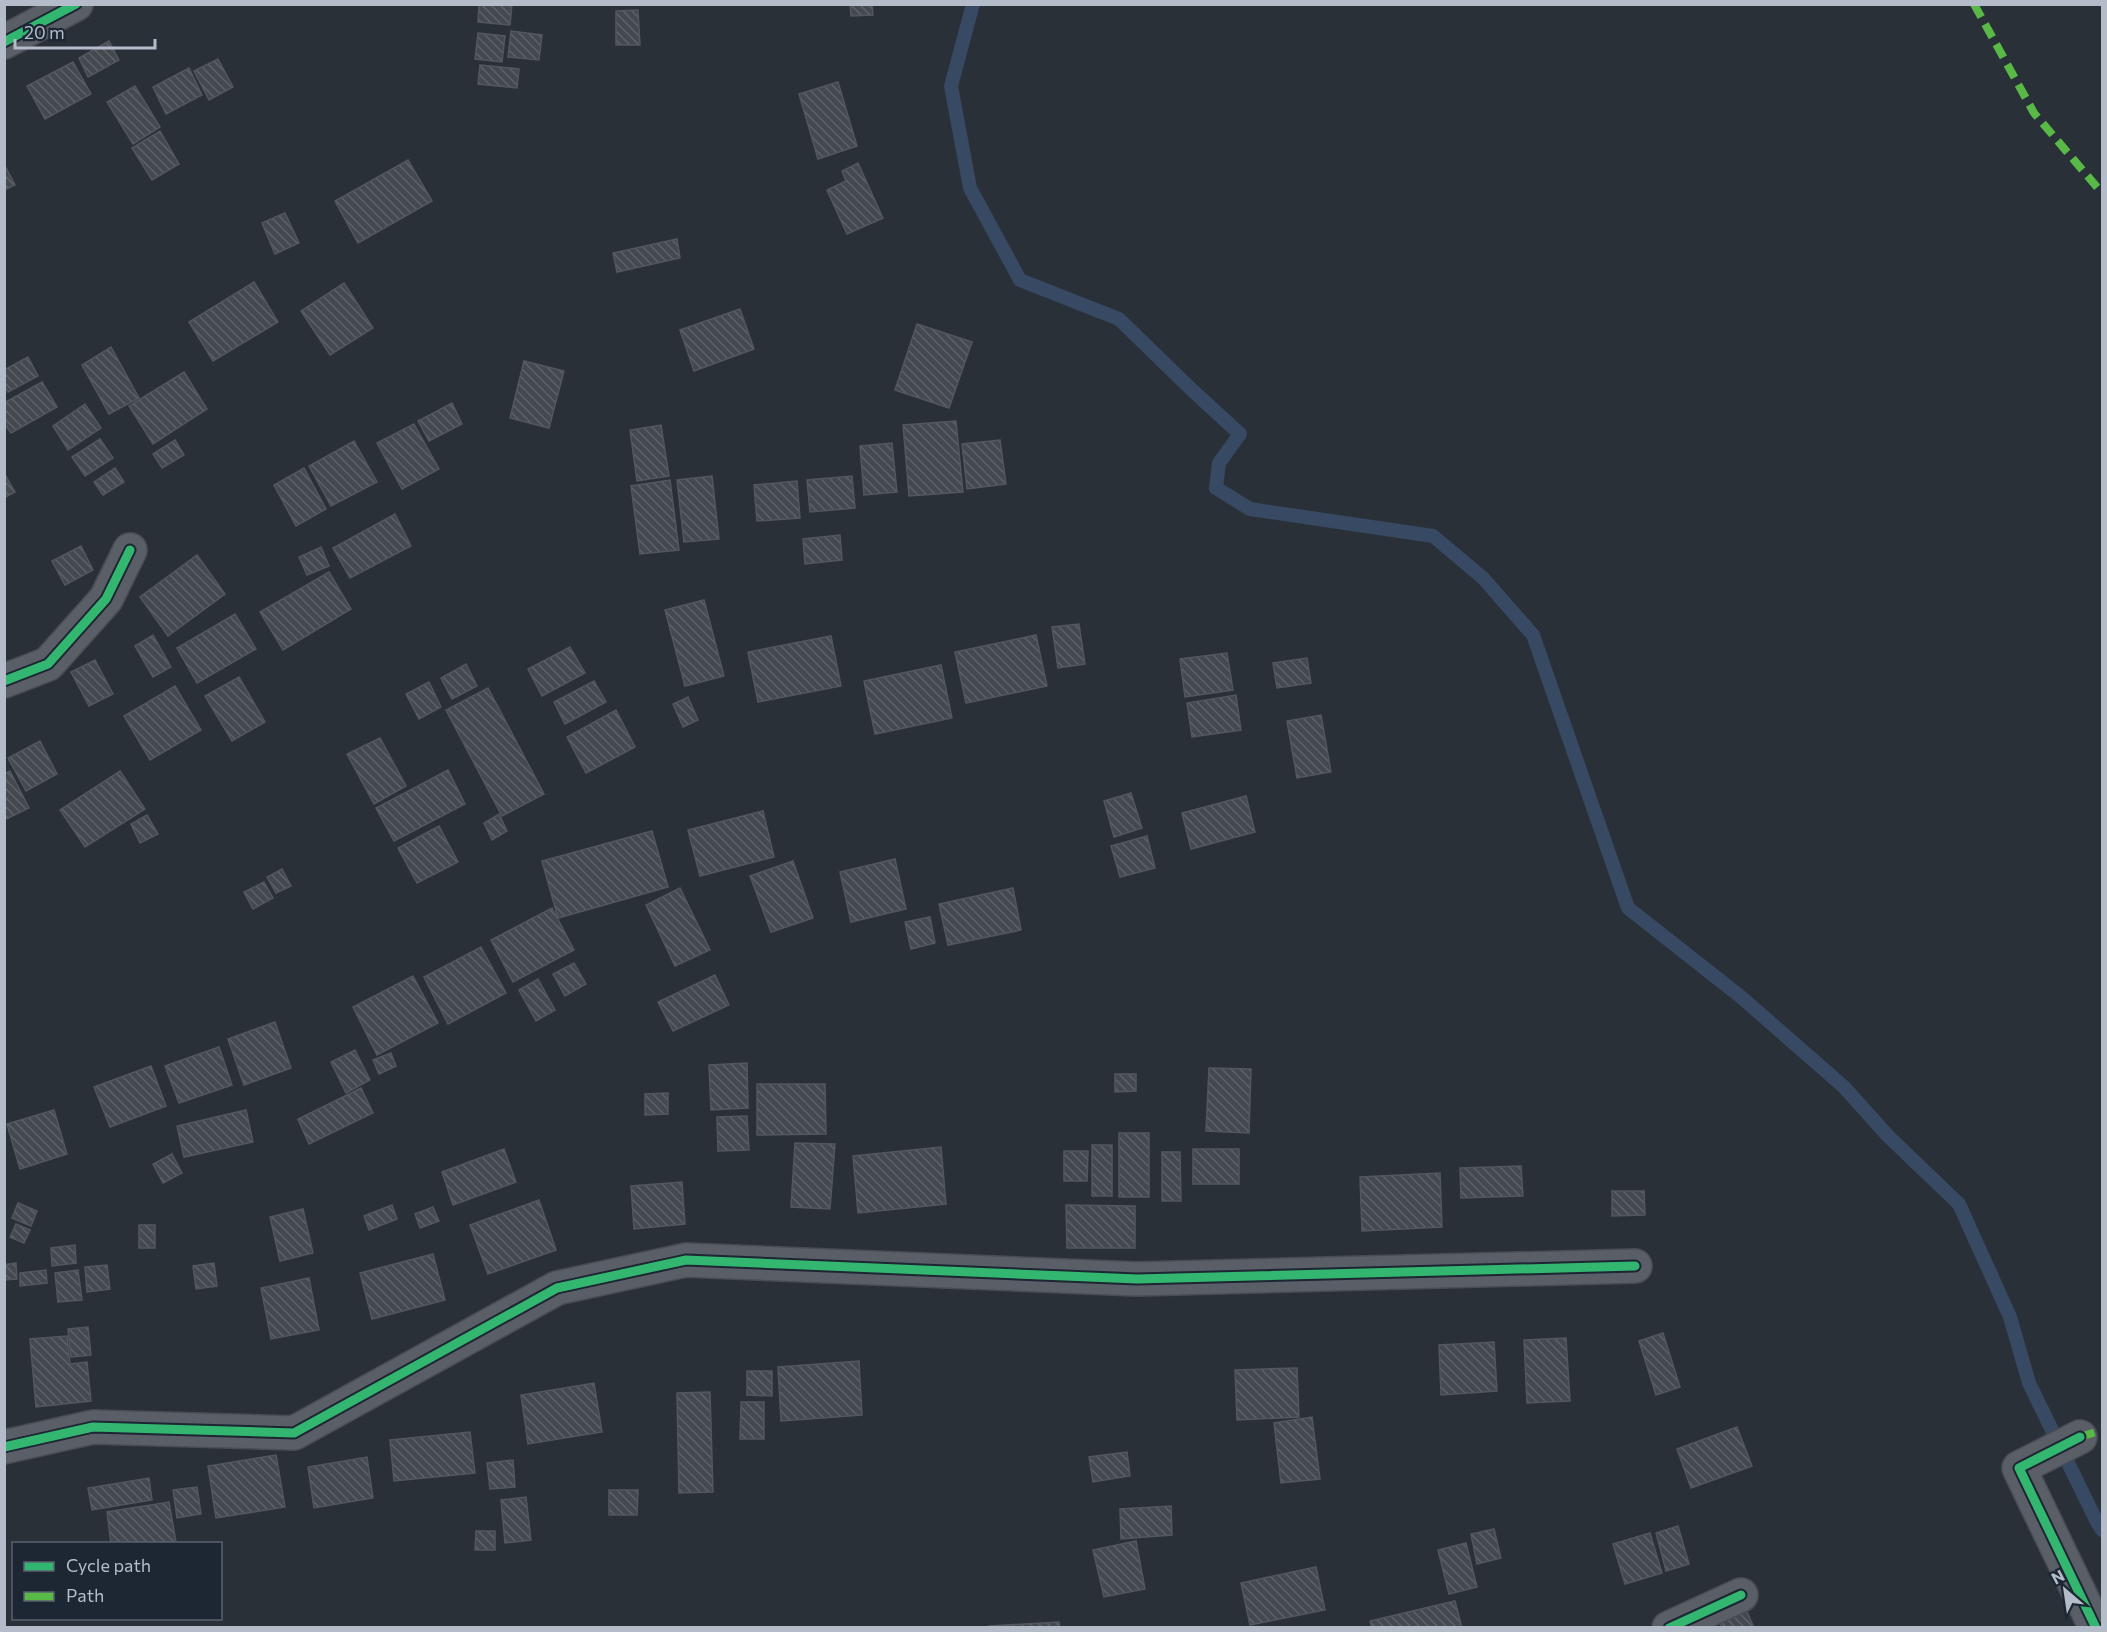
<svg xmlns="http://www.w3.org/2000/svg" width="2107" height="1632" font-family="Commissioner,sans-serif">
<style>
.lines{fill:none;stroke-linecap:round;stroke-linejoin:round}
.stream{stroke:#384963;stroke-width:14}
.building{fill:url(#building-back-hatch);stroke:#52575f;stroke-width:1.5}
.minor-casing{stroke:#484c53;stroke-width:36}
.minor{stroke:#5a5e66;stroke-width:33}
.quiet{stroke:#58b947;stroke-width:8;stroke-dasharray:15 8;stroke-linecap:butt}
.cycleway-casing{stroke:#1d2633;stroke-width:13}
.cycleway{stroke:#33b770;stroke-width:9}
</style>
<defs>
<pattern id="building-back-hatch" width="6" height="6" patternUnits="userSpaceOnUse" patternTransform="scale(1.5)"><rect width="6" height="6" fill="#444950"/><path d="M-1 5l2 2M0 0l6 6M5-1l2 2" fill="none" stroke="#5d6168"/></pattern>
</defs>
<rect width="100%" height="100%" fill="#2a3038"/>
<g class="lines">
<path class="stream" d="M973,4L951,86L970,188L1020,280L1119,319L1192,390L1240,434L1219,463L1216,488L1250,509L1433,536L1483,578L1533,635L1628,908L1741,997L1844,1087L1888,1136L1959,1204L2010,1317L2029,1383L2096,1520L2102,1530"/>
</g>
<g class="building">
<path d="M479,4H512L510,25L478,22Z"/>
<path d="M850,4H872L873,15L851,16Z"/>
<path d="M638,10L640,45H616V11Z"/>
<path d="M511,31L542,35L539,60L508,57Z"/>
<path d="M478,33L505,36L502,62L475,59Z"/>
<path d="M109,41L119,60L88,77L79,58Z"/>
<path d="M218,59L233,87L209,100L194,71Z"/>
<path d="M73,62L91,94L45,119L27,86Z"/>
<path d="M480,65L519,69L517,88L478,84Z"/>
<path d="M189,68L202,95L166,114L153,87Z"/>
<path d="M838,82L857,146L818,159L799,94Z"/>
<path d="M135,86L160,127L133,144L107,102Z"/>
<path d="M160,131L179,164L152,180L132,148Z"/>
<path d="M408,160L432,201L358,243L335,201Z"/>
<path d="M858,163L883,218L847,234L827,190L846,181L842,171Z"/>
<path d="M4,164L15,185L4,190Z"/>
<path d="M285,213L299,243L275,254L262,223Z"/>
<path d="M677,239L680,258L617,272L613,253Z"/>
<path d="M254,282L278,322L213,361L189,322Z"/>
<path d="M344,283L373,328L330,355L301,311Z"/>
<path d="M740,309L754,349L694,371L680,330Z"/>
<path d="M917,324L972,342L949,408L895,390Z"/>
<path d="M111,347L139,398L109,414L82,365Z"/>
<path d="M28,357L38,376L8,392L4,385V370Z"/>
<path d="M524,361L564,371L549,428L510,418Z"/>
<path d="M184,372L207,409L153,444L129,406Z"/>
<path d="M42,382L57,407L11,433L4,423V403Z"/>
<path d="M452,403L462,424L429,441L418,421Z"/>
<path d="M85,404L101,428L68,450L53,426Z"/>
<path d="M956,421L963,492L909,496L903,425Z"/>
<path d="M414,424L439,469L402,489L377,443Z"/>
<path d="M661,425L669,476L637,481L630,430Z"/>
<path d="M100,439L113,458L85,476L72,457Z"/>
<path d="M175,440L184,455L162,468L153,454Z"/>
<path d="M1000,440L1006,484L967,489L962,444Z"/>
<path d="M354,441L377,482L331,506L309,466Z"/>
<path d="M892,443L897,492L864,495L860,446Z"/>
<path d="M115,468L124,482L103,495L94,482Z"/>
<path d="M304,468L326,509L296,526L274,485Z"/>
<path d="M4,473L15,492L4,498Z"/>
<path d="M712,476L719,539L684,542L677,480Z"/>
<path d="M852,476L855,508L810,512L807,480Z"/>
<path d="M670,480L679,550L640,554L631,486Z"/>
<path d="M797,481L800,518L757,521L754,485Z"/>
<path d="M395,514L411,546L350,578L333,548Z"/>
<path d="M840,535L842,560L805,564L803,539Z"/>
<path d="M81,546L93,570L65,585L52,561Z"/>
<path d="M321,547L329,566L307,575L299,557Z"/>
<path d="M197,555L225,594L168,636L140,597Z"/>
<path d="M329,572L351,609L283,650L260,612Z"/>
<path d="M704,600L724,676L685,686L665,610Z"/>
<path d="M235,614L256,649L197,683L177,648Z"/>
<path d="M1079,624L1085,664L1058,668L1052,627Z"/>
<path d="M153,635L171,667L153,677L135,646Z"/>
<path d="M1036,635L1047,686L966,703L955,652Z"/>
<path d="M831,636L841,686L758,702L748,652Z"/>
<path d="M570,647L585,673L542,696L528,669Z"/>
<path d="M1227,653L1233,690L1185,697L1180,659Z"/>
<path d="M1307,658L1311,683L1277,688L1273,663Z"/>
<path d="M95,660L113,694L89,706L71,672Z"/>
<path d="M466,664L477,686L452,699L441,678Z"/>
<path d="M941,665L952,718L875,734L864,681Z"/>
<path d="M239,677L265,722L232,741L205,696Z"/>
<path d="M594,681L606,702L565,724L554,702Z"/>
<path d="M429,682L441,707L419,719L406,694Z"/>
<path d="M175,686L201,730L150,760L124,716Z"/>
<path d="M488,688L544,794L502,816L446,710Z"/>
<path d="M1236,695L1241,730L1192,737L1187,703Z"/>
<path d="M688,697L698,720L683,727L673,704Z"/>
<path d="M616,710L635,747L586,773L567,737Z"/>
<path d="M1321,715L1331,772L1297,778L1287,721Z"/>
<path d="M380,738L406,786L374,804L347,754Z"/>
<path d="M40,741L57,774L26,791L8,758Z"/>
<path d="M448,770L465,804L394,841L376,808Z"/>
<path d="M10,771L29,808L4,820V774Z"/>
<path d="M120,771L145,809L85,847L60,810Z"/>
<path d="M1131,793L1142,828L1114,837L1104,801Z"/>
<path d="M1246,796L1255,832L1191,849L1182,813Z"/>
<path d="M763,811L774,857L700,876L688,830Z"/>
<path d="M499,814L507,831L492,840L484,823Z"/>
<path d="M147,815L158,834L140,843L131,824Z"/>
<path d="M439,826L458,862L417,883L398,848Z"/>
<path d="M652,831L668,887L558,918L542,861Z"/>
<path d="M1147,836L1155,868L1120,877L1111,846Z"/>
<path d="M895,859L906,909L851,922L840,872Z"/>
<path d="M793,861L813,918L771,932L750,876Z"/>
<path d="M282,869L291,886L276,893L267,877Z"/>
<path d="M264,882L273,898L253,909L244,892Z"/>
<path d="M680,888L710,950L675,966L646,905Z"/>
<path d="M1013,888L1021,930L948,945L939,904Z"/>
<path d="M552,908L574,950L513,982L491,940Z"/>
<path d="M930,917L935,943L911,949L905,922Z"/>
<path d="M481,947L506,993L448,1024L424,977Z"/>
<path d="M574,963L586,984L565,996L553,974Z"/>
<path d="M715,975L729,1005L673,1031L658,1002Z"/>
<path d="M413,976L438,1023L377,1055L353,1007Z"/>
<path d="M538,979L555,1010L536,1021L519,990Z"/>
<path d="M275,1022L291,1068L244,1085L228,1039Z"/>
<path d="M219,1047L232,1085L179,1103L165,1066Z"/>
<path d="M355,1050L370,1080L346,1093L331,1062Z"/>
<path d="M391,1053L396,1066L379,1074L373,1060Z"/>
<path d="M747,1063L748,1108L711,1110L709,1065Z"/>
<path d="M151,1066L166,1106L110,1127L94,1087Z"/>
<path d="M1209,1068L1251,1069L1249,1133L1206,1131Z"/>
<path d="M1115,1074H1136V1091L1115,1092Z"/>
<path d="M757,1084H825L826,1134L757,1135Z"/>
<path d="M361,1088L373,1113L309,1144L298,1119Z"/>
<path d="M668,1093V1114L645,1115V1094Z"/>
<path d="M54,1110L67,1154L20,1169L7,1124Z"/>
<path d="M246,1110L253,1142L184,1157L177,1126Z"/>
<path d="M747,1116L749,1150L718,1151L717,1117Z"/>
<rect x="1119" y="1133" width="30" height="64"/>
<path d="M795,1143L835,1144L830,1209L791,1207Z"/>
<rect x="1092" y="1145" width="20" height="51"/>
<path d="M941,1147L946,1204L858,1213L853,1156Z"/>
<path d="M504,1149L516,1182L453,1205L442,1172Z"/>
<rect x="1193" y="1149" width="46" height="35"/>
<path d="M1064,1151H1088L1087,1181H1064Z"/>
<path d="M1162,1152H1180L1181,1201H1162Z"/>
<path d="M172,1154L182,1173L163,1183L153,1164Z"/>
<path d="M1521,1166L1523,1196L1461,1198L1460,1168Z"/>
<path d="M1440,1173L1442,1227L1362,1231L1360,1177Z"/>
<path d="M682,1182L685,1224L634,1229L631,1186Z"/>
<path d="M1612,1191H1644L1645,1215L1612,1216Z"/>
<path d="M539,1200L556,1250L488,1274L470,1225Z"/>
<path d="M18,1203L37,1211L31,1226L12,1218Z"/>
<path d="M392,1205L397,1219L369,1230L364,1216Z"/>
<path d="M1066,1205L1135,1206V1248H1067Z"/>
<path d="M433,1207L439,1221L420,1228L415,1214Z"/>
<path d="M303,1209L313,1253L280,1261L270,1217Z"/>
<path d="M16,1224L30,1230L24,1243L10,1237Z"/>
<rect x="139" y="1225" width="16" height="23"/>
<path d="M75,1245L76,1263L52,1266L51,1248Z"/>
<path d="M433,1254L445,1300L372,1319L360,1273Z"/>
<path d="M16,1263L17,1279L4,1280V1265Z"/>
<path d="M214,1263L217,1286L196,1289L193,1266Z"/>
<path d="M107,1265L110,1289L87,1292L85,1267Z"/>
<path d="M46,1270L47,1283L20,1286V1273Z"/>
<path d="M78,1270L82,1300L58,1302L55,1273Z"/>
<path d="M309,1278L319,1330L271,1339L261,1288Z"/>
<path d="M88,1327L91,1355L71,1357L68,1329Z"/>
<path d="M1663,1333L1680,1387L1656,1395L1639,1341Z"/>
<path d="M67,1336L70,1364L87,1362L91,1401L36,1407L30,1339Z"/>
<path d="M1566,1338L1570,1401L1527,1403L1524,1340Z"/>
<path d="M1494,1342L1497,1391L1441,1395L1439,1345Z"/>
<path d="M859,1361L862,1415L781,1421L778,1367Z"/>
<path d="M1297,1368L1299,1417L1237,1420L1235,1370Z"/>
<path d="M747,1371H772V1396L747,1395Z"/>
<path d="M594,1383L602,1432L528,1444L521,1395Z"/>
<path d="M710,1392L713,1492L679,1493L677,1393Z"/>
<path d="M741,1402H764V1439H740Z"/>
<path d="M1312,1417L1320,1479L1281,1483L1274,1423Z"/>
<path d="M1737,1427L1752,1466L1691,1488L1677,1449Z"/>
<path d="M470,1432L475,1473L394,1481L390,1440Z"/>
<path d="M1127,1452L1130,1476L1093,1482L1089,1457Z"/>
<path d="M276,1455L285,1507L216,1518L208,1466Z"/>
<path d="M367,1457L373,1498L314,1508L308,1467Z"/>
<path d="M513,1460L515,1487L490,1489L487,1463Z"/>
<path d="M149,1478L152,1500L92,1510L88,1488Z"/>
<path d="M197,1487L201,1514L177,1518L173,1490Z"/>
<path d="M609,1490H638L637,1515H609Z"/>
<path d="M526,1497L531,1540L505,1543L501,1500Z"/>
<path d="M169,1502L176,1542L111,1544L107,1512Z"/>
<path d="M1171,1506L1172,1535L1121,1539L1120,1509Z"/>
<path d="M1678,1526L1689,1564L1666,1571L1656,1533Z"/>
<path d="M1494,1529L1501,1558L1477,1564L1471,1534Z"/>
<path d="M476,1531H495V1550H475Z"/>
<path d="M1650,1533L1662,1573L1625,1584L1613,1544Z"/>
<path d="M1136,1541L1145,1589L1104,1597L1093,1550Z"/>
<path d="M1466,1543L1477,1587L1449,1594L1438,1550Z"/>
<path d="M1316,1567L1325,1610L1250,1625L1241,1583Z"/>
<path d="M1455,1601L1462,1628H1372L1370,1621Z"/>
<path d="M1745,1607L1754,1628H1722L1718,1619Z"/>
<path d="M1059,1622L1060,1628H989V1626Z"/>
</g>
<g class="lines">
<defs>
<g id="minor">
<path d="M4,42L76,4"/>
<path d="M4,681L48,664L106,599L130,550"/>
<path d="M2080,1437L2019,1468L2096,1628"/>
<path d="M4,1447L93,1427L294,1433L557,1288L686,1260L1137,1279L1635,1266"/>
<path d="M1669,1628L1741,1595"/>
</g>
</defs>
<use href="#minor" class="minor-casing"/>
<use href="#minor" class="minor"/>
<g class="quiet">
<path d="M1974,4L2034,113L2102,193"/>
<path d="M2080,1437L2102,1430"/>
</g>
<defs>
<g id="cycleway">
<path d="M4,42L76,4"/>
<path d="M4,681L48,664L106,599L130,550"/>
<path d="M2080,1437L2019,1468L2096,1628"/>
<path d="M4,1447L93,1427L294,1433L557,1288L686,1260L1137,1279L1635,1266"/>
<path d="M1669,1628L1741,1595"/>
</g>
</defs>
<use href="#cycleway" class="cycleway-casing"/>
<use href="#cycleway" class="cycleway"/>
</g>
<rect width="2107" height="1632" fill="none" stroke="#b4bcc9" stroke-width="12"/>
<rect x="12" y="1542" width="210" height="78" fill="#1d2633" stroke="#59626f" stroke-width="1.5"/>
<rect x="24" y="1562" width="30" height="9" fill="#33b770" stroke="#59626f" stroke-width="1.5"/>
<text x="66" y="1572" font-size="18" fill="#b4bcc9">Cycle path</text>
<rect x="24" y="1592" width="30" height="9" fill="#58b947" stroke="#59626f" stroke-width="1.5"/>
<text x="66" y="1602" font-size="18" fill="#b4bcc9">Path</text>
<g transform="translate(2065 1590) rotate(331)" stroke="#1d2633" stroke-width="4.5" paint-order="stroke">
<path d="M0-4.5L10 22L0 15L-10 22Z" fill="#b4bcc9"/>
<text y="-9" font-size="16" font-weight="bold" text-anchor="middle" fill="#b4bcc9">N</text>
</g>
<path d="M15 39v9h140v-9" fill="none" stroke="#b4bcc9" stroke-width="3"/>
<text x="24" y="39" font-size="18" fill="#b4bcc9" stroke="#1d2633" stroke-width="4.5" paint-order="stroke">20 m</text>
</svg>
